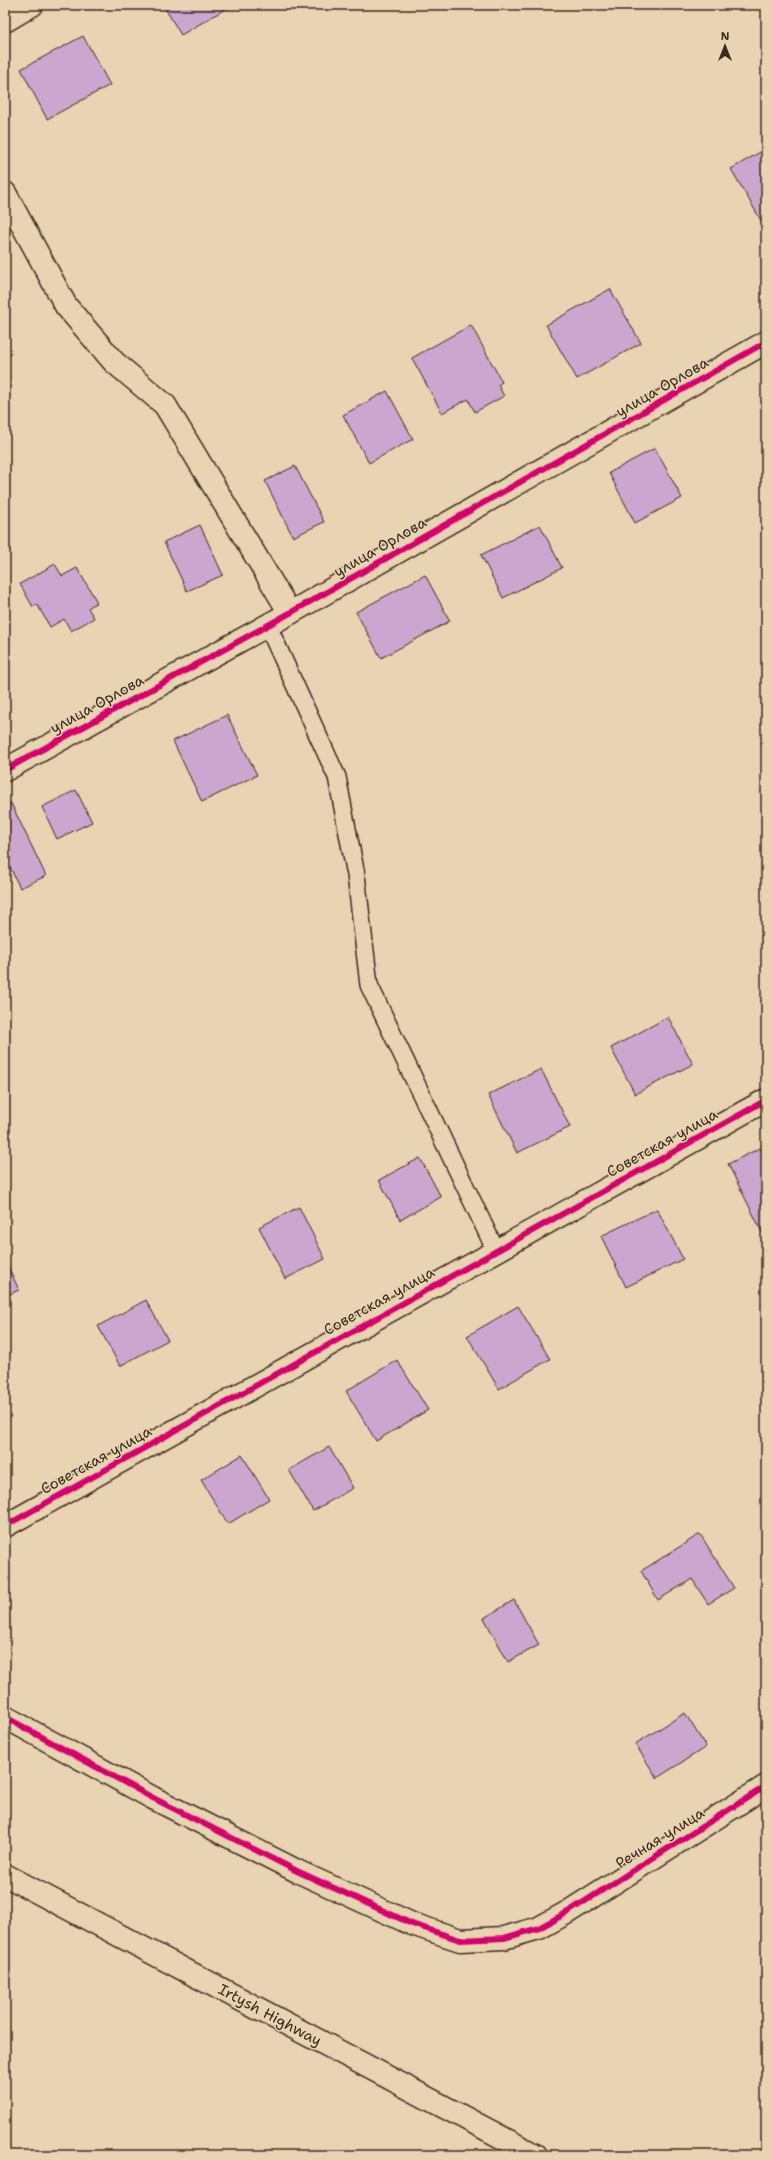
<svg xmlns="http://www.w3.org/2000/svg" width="771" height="2160" font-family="'Shantell Sans',sans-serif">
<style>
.building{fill:#cca6cf;stroke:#3b2a1e}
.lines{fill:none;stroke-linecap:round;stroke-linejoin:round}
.service-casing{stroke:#3b2a1e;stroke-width:20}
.minor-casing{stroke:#3b2a1e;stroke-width:25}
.trunk-casing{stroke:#3b2a1e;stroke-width:25}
.service{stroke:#e8d4b2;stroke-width:17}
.minor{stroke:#e8d4b2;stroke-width:22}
.trunk{stroke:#e8d4b2;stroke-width:22}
.cycleway-casing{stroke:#e8d4b2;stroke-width:8}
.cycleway{stroke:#d6006c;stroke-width:6}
.labels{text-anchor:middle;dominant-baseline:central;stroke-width:3;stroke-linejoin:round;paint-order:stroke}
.street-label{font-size:15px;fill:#3b2a1e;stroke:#e8d4b2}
</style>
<rect width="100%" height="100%" fill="#e8d4b2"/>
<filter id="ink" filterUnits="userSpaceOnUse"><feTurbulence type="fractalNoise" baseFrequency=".025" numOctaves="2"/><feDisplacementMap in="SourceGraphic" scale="8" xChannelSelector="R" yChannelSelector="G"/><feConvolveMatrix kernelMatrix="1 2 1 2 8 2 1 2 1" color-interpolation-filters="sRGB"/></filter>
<g filter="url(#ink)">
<g class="building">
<path d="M163,5H232L181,35Z"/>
<path d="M83,36L110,85L47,119L21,69Z"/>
<path d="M762,151L766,157V229L731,169Z"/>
<path d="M610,289L641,343L577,379L546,325Z"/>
<path d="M471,325L502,382L498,385L504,396L475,412L468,399L442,413L412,358Z"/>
<path d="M387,391L413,439L369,463L343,415Z"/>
<path d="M655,448L682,498L635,523L609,473Z"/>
<path d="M295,466L324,522L293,537L265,481Z"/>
<path d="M200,525L223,575L187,591L164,542Z"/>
<path d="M540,525L562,568L503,598L481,555Z"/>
<path d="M55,564L62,576L77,568L97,602L88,608L94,618L71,631L64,619L50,627L37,604L33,607L20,584Z"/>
<path d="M425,575L450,621L381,658L356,612Z"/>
<path d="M227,715L257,775L202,802L173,741Z"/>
<path d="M76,790L92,822L57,839L42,807Z"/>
<path d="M11,803L46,876L20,888L5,857V806Z"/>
<path d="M668,1017L693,1064L635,1094L611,1048Z"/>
<path d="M541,1069L570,1127L517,1153L488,1095Z"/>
<path d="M760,1148L766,1160V1233L763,1234L728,1164Z"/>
<path d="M420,1158L441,1197L400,1220L379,1180Z"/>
<path d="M299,1207L325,1259L285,1279L259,1227Z"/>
<path d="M657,1209L683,1259L626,1287L601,1236Z"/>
<path d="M5,1260L19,1290L5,1296Z"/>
<path d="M146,1300L168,1340L120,1366L98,1326Z"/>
<path d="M518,1306L550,1359L499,1389L467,1336Z"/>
<path d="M397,1360L428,1410L376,1441L346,1391Z"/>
<path d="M329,1447L353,1488L313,1511L289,1470Z"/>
<path d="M242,1455L269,1499L228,1524L201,1480Z"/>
<path d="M700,1534L734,1588L708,1604L692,1579L658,1600L641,1571Z"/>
<path d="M514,1600L539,1645L508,1662L484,1618Z"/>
<path d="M685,1713L706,1747L657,1778L635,1744Z"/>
</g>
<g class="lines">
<defs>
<path id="service" d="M267,624L337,777L356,875L369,985L496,1251"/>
<g id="minor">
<path d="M5,21L32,5"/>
<path d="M5,193L66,306L114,362L165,405L290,613"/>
<path d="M5,770L290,613L766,342"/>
<path d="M5,1526L766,1100"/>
<path d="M5,1717L153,1798L297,1871L412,1924L460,1940L504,1938L539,1928L568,1912L766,1786"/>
</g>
<path id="trunk" d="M5,1875L535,2155"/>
</defs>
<use href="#service" class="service-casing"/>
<use href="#minor" class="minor-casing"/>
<use href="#trunk" class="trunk-casing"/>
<use href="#service" class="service"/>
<use href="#minor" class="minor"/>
<use href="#trunk" class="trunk"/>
<defs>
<g id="cycleway">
<path d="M5,770L290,613L766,342"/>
<path d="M5,1526L766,1100"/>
<path d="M5,1717L153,1798L297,1871L412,1924L460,1940L504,1938L539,1928L568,1912L766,1786"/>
</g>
</defs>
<use href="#cycleway" class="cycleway-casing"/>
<use href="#cycleway" class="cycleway"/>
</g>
</g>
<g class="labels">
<g class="street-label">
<text transform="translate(662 387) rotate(-30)">улица Орлова</text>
<text transform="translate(380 547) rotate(-30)">улица Орлова</text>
<text transform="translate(97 704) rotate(-29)">улица Орлова</text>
<text transform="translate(662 1143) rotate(-29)">Советская улица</text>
<text transform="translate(379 1301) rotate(-29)">Советская улица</text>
<text transform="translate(96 1460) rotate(-29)">Советская улица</text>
<text transform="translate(660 1838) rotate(-32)">Речная улица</text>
<text transform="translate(270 2015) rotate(28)">Irtysh Highway</text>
</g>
</g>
<rect width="771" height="2160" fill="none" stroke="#e8d4b2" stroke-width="20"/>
<rect x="10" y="10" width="751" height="2140" fill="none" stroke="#3b2a1e" stroke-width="1.5" filter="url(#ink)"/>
<g transform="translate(725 46)" stroke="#e8d4b2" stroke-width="3" paint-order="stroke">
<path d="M0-3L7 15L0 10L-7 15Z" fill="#3b2a1e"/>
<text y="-6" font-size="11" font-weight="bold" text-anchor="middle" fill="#3b2a1e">N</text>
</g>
</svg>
